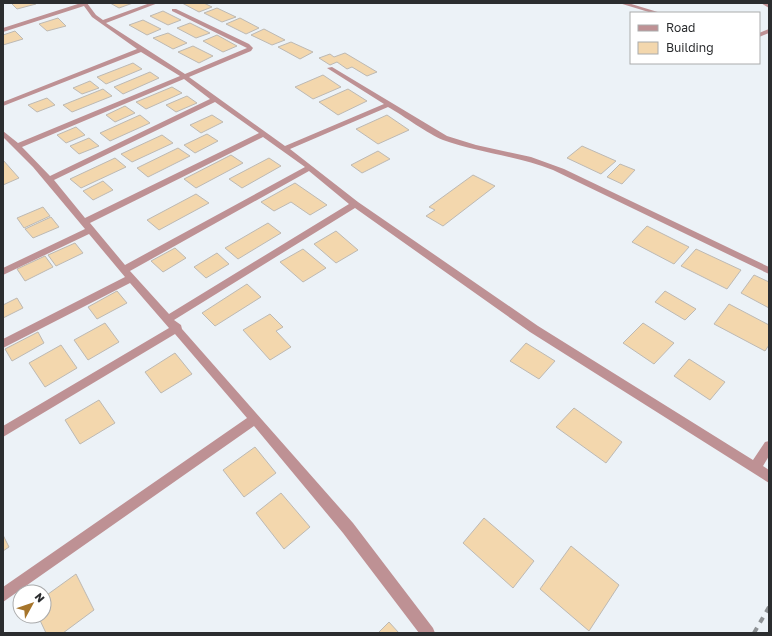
<svg xmlns="http://www.w3.org/2000/svg" width="772" height="636" font-family="'Golos Text',sans-serif">
<style>
.building{fill:#f3d7ad;stroke:#bdb9b3}
.lines{fill:none;stroke-linecap:round;stroke-linejoin:round}
.minor{fill:#be9194;fill-rule:evenodd}
.rail{stroke:#8e9295;stroke-width:4;stroke-dasharray:6 6;stroke-linecap:butt}
</style>
<rect width="100%" height="100%" fill="#ecf2f7"/>
<g class="building">
<path d="M11,3H35L36,4L17,9Z"/>
<path d="M110,3H133L119,8Z"/>
<path d="M182,3H204L212,7L199,12Z"/>
<path d="M217,8L236,17L222,22L204,13Z"/>
<path d="M163,11L181,20L168,25L150,16Z"/>
<path d="M58,18L66,26L47,31L39,24Z"/>
<path d="M240,18L259,28L246,34L226,24Z"/>
<path d="M143,20L161,29L147,35L129,25Z"/>
<path d="M190,23L210,33L196,38L177,28Z"/>
<path d="M264,29L285,40L272,45L251,35Z"/>
<path d="M15,31L23,39L3,45V35Z"/>
<path d="M168,33L187,43L173,49L153,38Z"/>
<path d="M217,35L237,46L223,52L203,41Z"/>
<path d="M291,42L313,52L300,59L278,47Z"/>
<path d="M193,46L213,56L199,63L178,52Z"/>
<path d="M345,53L377,72L367,76L352,67L347,69L337,62L330,65L319,58L330,54L334,57Z"/>
<path d="M133,63L142,69L106,84L97,77Z"/>
<path d="M150,72L159,78L123,94L114,87Z"/>
<path d="M323,75L341,87L313,99L295,87Z"/>
<path d="M90,81L99,88L82,94L73,88Z"/>
<path d="M172,87L182,93L146,109L136,102Z"/>
<path d="M103,89L112,96L72,112L63,105Z"/>
<path d="M348,89L367,101L338,115L319,102Z"/>
<path d="M187,96L197,103L176,112L166,105Z"/>
<path d="M47,98L55,105L37,112L28,105Z"/>
<path d="M125,106L135,113L115,122L106,115Z"/>
<path d="M140,115L150,123L110,141L100,133Z"/>
<path d="M212,115L223,122L201,133L190,125Z"/>
<path d="M387,115L409,130L378,144L356,129Z"/>
<path d="M76,127L85,135L66,143L57,135Z"/>
<path d="M207,134L218,141L195,153L184,145Z"/>
<path d="M162,135L173,143L132,162L121,154Z"/>
<path d="M89,138L99,146L79,154L70,146Z"/>
<path d="M582,146L616,161L601,174L567,158Z"/>
<path d="M178,148L190,156L148,177L137,168Z"/>
<path d="M378,151L390,159L362,173L351,165Z"/>
<path d="M231,155L243,163L196,188L184,179Z"/>
<path d="M115,158L126,167L81,188L70,179Z"/>
<path d="M269,158L281,166L242,188L229,179Z"/>
<path d="M3,160L19,178L3,185Z"/>
<path d="M620,164L635,170L622,184L607,177Z"/>
<path d="M473,175L495,186L443,226L426,216L435,210L429,207Z"/>
<path d="M103,181L113,190L93,200L83,191Z"/>
<path d="M295,183L327,205L310,215L291,202L274,211L261,202Z"/>
<path d="M196,194L209,203L159,230L147,220Z"/>
<path d="M43,207L50,216L24,228L17,218Z"/>
<path d="M51,217L59,227L33,238L25,229Z"/>
<path d="M268,223L281,233L238,259L225,248Z"/>
<path d="M647,226L689,247L674,264L632,242Z"/>
<path d="M336,231L358,250L336,263L314,244Z"/>
<path d="M75,243L83,253L56,266L48,255Z"/>
<path d="M175,248L186,258L163,272L151,261Z"/>
<path d="M303,249L326,268L303,282L280,262Z"/>
<path d="M696,249L741,270L727,289L681,266Z"/>
<path d="M217,253L229,264L206,278L194,267Z"/>
<path d="M45,256L53,267L25,281L17,269Z"/>
<path d="M754,275L769,282V308L741,293Z"/>
<path d="M247,284L261,297L215,326L202,313Z"/>
<path d="M117,291L127,303L97,319L88,307Z"/>
<path d="M665,291L696,309L685,320L655,302Z"/>
<path d="M17,298L23,308L3,318V305Z"/>
<path d="M729,304L769,325V345L765,351L714,324Z"/>
<path d="M270,314L283,327L276,331L291,347L270,360L243,330Z"/>
<path d="M105,323L119,342L88,360L74,340Z"/>
<path d="M643,323L674,343L654,364L623,343Z"/>
<path d="M38,332L44,343L12,361L5,349Z"/>
<path d="M526,343L555,361L539,379L510,361Z"/>
<path d="M61,345L77,368L45,387L29,363Z"/>
<path d="M175,353L192,374L161,393L145,372Z"/>
<path d="M689,359L725,382L710,400L674,376Z"/>
<path d="M99,400L115,423L80,444L65,420Z"/>
<path d="M574,408L622,442L606,463L556,427Z"/>
<path d="M255,447L276,473L244,497L223,470Z"/>
<path d="M281,493L310,527L284,549L256,513Z"/>
<path d="M484,518L534,561L513,588L463,543Z"/>
<path d="M3,535L9,547L3,551Z"/>
<path d="M571,546L619,585L589,631L540,589Z"/>
<path d="M76,574L94,610L63,633H46L38,616H44V597Z"/>
<path d="M389,622L399,633H378Z"/>
</g>
<g class="lines">
<g class="minor">
<path d="M81,3H87L96,15L103,20L150,3H158L106,23L185,74L247,48L172,11V9H176L249,44L253,48L251,51L189,77L285,146L384,104L327,68L332,67L447,136L476,145L531,157L564,169L769,267V274L553,170C518,156 479,153 443,140C428,134 404,116 388,107L290,149L358,202L538,326L753,460L765,442L769,441V456L763,466L769,470V483L530,332L355,208L174,320L181,325L182,329L353,523L433,628L435,633H419L343,533L254,426L3,602V587L247,418L175,334L3,437V426L169,328L130,283L3,348V339L125,277L89,234L3,275V268L85,229L33,167L3,137V131L18,143L180,76L141,52L3,106V102L137,49L92,17L84,6L3,32V28ZM184,79L210,99L50,176L22,147ZM215,102L259,133L85,218L54,180ZM263,137L305,167L125,265L90,223ZM309,171L349,204L169,314L130,271Z"/>
<path d="M619,3H628L661,13H652Z"/>
<path d="M761,3L769,4V8Z"/>
<path d="M769,29V33L759,37V33Z"/>
</g>
<path class="rail" d="M754,633L769,607"/>
</g>
<rect width="772" height="636" fill="none" stroke="#2b2d2f" stroke-width="8"/>
<rect x="630" y="12" width="130" height="52" fill="#ffffff" stroke="#aaabac"/>
<rect x="638" y="25" width="20" height="6" fill="#be9194" stroke="#aaabac"/>
<text x="666" y="32" font-size="12" fill="#2b2d2f">Road</text>
<rect x="638" y="42" width="20" height="12" fill="#f3d7ad" stroke="#aaabac"/>
<text x="666" y="52" font-size="12" fill="#2b2d2f">Building</text>
<g transform="translate(32 604) rotate(50)"><circle r="19" fill="#ffffff" stroke="#aaabac"/>
<path d="M0-3L7 15L0 10L-7 15Z" fill="#a6752b"/>
<text y="-6" font-size="11" font-weight="bold" text-anchor="middle" fill="#2b2d2f">N</text>
</g>
</svg>
